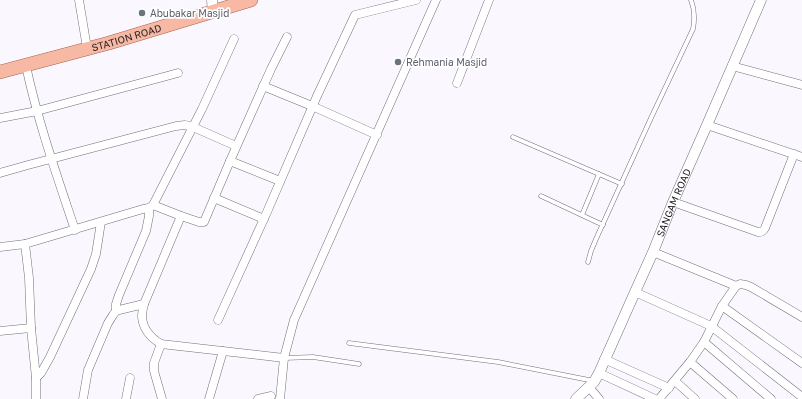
<svg xmlns="http://www.w3.org/2000/svg" width="802" height="399" font-family="'Golos Text',sans-serif">
<style>
.lines{fill:none;stroke-linecap:round;stroke-linejoin:round}
.service-casing{stroke:#736f7a;stroke-width:5}
.minor-casing{stroke:#736f7a;stroke-width:9}
.tertiary-casing{stroke:#736f7a;stroke-width:11}
.primary-casing{stroke:#a86450;stroke-width:14}
.service{stroke:#fff;stroke-width:4}
.minor{stroke:#fff;stroke-width:8}
.tertiary{stroke:#fff;stroke-width:10}
.primary{stroke:#f7b9a4;stroke-width:13}
.worship-dot{fill:#6b7280;stroke:#fff;stroke-width:1.5}
.labels{text-anchor:middle;dominant-baseline:central;stroke-width:3.5;stroke-linejoin:round;paint-order:stroke}
.worship-label{font-size:10px;fill:#5b616d;stroke:#fff;text-anchor:start}
.street-label{font-size:10px;fill:#201e22;stroke:#fff}
</style>
<rect width="100%" height="100%" fill="#faf7fe"/>
<g class="lines">
<defs>
<g id="service">
<path d="M513,137L622,184"/>
<path d="M541,196L603,225"/>
<path d="M582,215L599,174"/>
<path d="M588,262L591,251L596,239L651,118L693,29C695,18 695,10 691,0"/>
<path d="M349,343L498,362L594,381"/>
<path d="M284,358L313,357L359,364"/>
</g>
<g id="minor">
<path d="M79,0L86,42"/>
<path d="M26,66C38,122 57,176 75,230"/>
<path d="M732,66L802,85"/>
<path d="M457,83L489,0"/>
<path d="M263,86L312,106L377,135"/>
<path d="M0,118L37,111L178,73"/>
<path d="M707,125L802,157"/>
<path d="M230,161L280,181"/>
<path d="M0,173L28,165L176,126L185,125L193,127L236,146"/>
<path d="M214,198L264,219"/>
<path d="M673,202L758,232C761,232 763,232 765,228L794,154"/>
<path d="M153,205L181,216"/>
<path d="M0,247L25,244"/>
<path d="M653,252L736,286"/>
<path d="M635,292L711,326L802,397"/>
<path d="M144,304C143,308 142,313 142,317C143,329 151,338 161,344L284,358"/>
<path d="M722,306L802,363"/>
<path d="M116,311V304L119,295L146,231L149,216V208"/>
<path d="M218,320L267,212L317,96L355,15L416,0"/>
<path d="M0,331L31,328"/>
<path d="M704,342L771,399"/>
<path d="M161,344L154,363V371L162,399"/>
<path d="M604,359L669,388"/>
<path d="M690,362L733,399"/>
<path d="M599,373L655,399"/>
<path d="M36,378L41,373L50,357L91,269L96,254L101,222"/>
<path d="M675,381L695,399"/>
<path d="M589,387L599,399"/>
<path d="M36,399V378L31,328L29,278L25,244L143,209L149,208L153,205L202,109L234,39"/>
<path d="M83,399L88,370L108,323L113,315L116,311L119,310L144,304L181,216L199,222H204L230,161L271,69L287,37"/>
<path d="M126,399L130,378"/>
<path d="M209,399L223,351"/>
<path d="M258,399L271,396"/>
<path d="M280,399L284,358L294,320L436,0"/>
<path d="M659,399L690,362L704,342L722,306L736,286L740,284L746,285L751,287L802,317"/>
</g>
<g id="tertiary">
<path d="M212,0L213,12"/>
<path id="s1" d="M576,399L594,382L599,373L635,292L653,252L673,202L707,125L761,0"/>
</g>
<g id="primary">
<path id="s2" d="M0,72L109,43L251,0"/>
</g>
</defs>
<use href="#service" class="service-casing"/>
<use href="#minor" class="minor-casing"/>
<use href="#tertiary" class="tertiary-casing"/>
<use href="#primary" class="primary-casing"/>
<use href="#service" class="service"/>
<use href="#minor" class="minor"/>
<use href="#tertiary" class="tertiary"/>
<use href="#primary" class="primary"/>
</g>
<g class="worship-dot">
<circle cx="142" cy="13" r="4"/>
<circle cx="398" cy="62" r="4"/>
</g>
<g class="labels">
<g class="worship-label">
<text x="150" y="13">Abubakar Masjid</text>
<text x="406" y="62">Rehmania Masjid</text>
</g>
<g class="street-label">
<text stroke="none"><textPath href="#s2" startOffset="131">STATION ROAD</textPath></text>
<text stroke="none"><textPath href="#s1" startOffset="221">SANGAM ROAD</textPath></text>
</g>
</g>
</svg>
